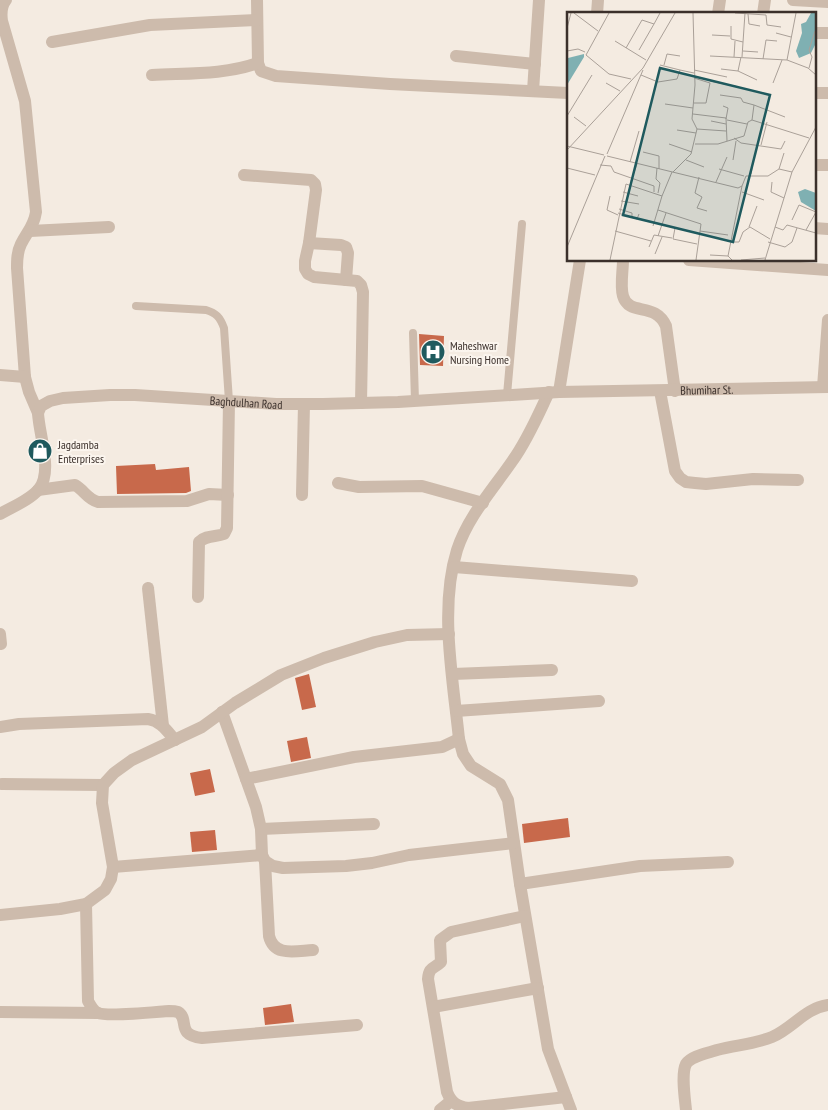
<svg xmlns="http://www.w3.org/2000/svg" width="828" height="1110" font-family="'PT Sans Narrow',sans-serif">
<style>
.building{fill:#c8694b}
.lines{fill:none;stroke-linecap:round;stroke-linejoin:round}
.service{stroke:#cdbbac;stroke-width:8}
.minor{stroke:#cdbbac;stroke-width:12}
.labels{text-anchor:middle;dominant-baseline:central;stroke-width:4;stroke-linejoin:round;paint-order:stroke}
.poi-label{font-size:12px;fill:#3b302b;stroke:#fbf5ee;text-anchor:start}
.street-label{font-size:12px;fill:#3b302b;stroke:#fbf5ee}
.inset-road{fill:none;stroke:#aaa098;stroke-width:1}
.view{fill:#1f5a5e;fill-opacity:0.15;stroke:#1f5a5e;stroke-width:2.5}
.inset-edge{fill:none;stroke:#3b302b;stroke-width:2.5}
</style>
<rect width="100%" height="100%" fill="#f4ebe1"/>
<g class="building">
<path d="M419,334L444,336L443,366L420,365Z"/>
<path d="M155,464L156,470L189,467L191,491L186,493L117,494L116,466Z"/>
<path d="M309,674L316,707L302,710L295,678Z"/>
<path d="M307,737L311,758L291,762L287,741Z"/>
<path d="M210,769L215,792L195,796L190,773Z"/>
<path d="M568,818L570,837L524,843L522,824Z"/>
<path d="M215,830L217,850L192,852L190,832Z"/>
<path d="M291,1004L294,1022L265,1025L263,1008Z"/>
</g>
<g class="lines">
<g class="service">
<path d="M136,306L206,310C216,313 220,317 224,328L229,401"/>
<path d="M413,333L415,401"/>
<path d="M507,395L522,224"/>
</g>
<g class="minor">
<path d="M6,0C1,6 1,14 2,21L25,101L36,212C34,226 27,232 21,244C17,252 17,260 17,268L25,377L29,392L38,413"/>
<path d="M257,0L258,63L261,71L276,76L390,84L568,93"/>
<path d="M793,0L828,2"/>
<path d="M597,14L598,0"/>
<path d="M718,14L720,0"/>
<path d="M763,14L765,0"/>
<path d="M814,33H828"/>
<path d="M52,42L150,25L257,20"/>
<path d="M456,56L535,64"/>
<path d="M152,75C188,73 224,75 258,63"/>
<path d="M533,91L539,0"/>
<path d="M814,93H828"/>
<path d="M814,165H828"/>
<path d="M244,175L311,180L315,184L316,190L309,243L305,261V269L308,274L314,277L357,281L361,285L363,292L361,403"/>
<path d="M814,228L828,229"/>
<path d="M30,231L109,227"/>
<path d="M309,243L341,245L346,247L348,253L346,280"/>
<path d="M623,260C623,271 620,285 623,296C629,317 655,301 666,326L675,391"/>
<path d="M689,260L828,270"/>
<path d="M0,375L25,377"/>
<path d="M823,387L828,320"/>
<path d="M660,391L675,471L680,478L686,482L695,483L706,484L753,479L798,480"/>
<path d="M549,392C538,415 528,439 513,460C494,488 468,516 457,550C439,608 453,679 459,739L463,754L471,766L500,784L508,800L520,884L548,1049L571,1110"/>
<path d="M559,392L580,260"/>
<path d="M338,483L359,487L422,486L483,503"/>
<path d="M38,490L75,485C84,490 87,499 98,502L187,501L209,494L228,495"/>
<path d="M302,495L304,404"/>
<path id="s1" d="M0,514C12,507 30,500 39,489C53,471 39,435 38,413L41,406L50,401L63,398L110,395H135L276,404H323L398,402L559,392L828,387"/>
<path d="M454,567L632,581"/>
<path d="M148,588L163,726"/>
<path d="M198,597L199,542C206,535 216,537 224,534L227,528L229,401"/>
<path d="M0,634L1,644"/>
<path d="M453,674L552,670"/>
<path d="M456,711L599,701"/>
<path d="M222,712L256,807L261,829L262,855L265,861L273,866L283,868L346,866L372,863L409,855L514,843"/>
<path d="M0,727L19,724L148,719C161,721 167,731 175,740"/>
<path d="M246,779L354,757L442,747L459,739"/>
<path d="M2,784L103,785"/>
<path d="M261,829L374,824"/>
<path d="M265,861L269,936C274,957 295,951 313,950"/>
<path d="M113,867L262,855"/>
<path d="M520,884L640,866L728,862"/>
<path d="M86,904L88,1001C91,1006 93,1011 98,1013C108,1017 155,1012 169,1011C172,1011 175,1011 178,1012C190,1019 175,1035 202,1038L357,1025"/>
<path d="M0,915L60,909L86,904L105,890L111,879L113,867L102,803L103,785L114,773L132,760L202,727L235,703L281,675L324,658L375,642L407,635L449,634"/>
<path d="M525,916L451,932L440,940L441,962C434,969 429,966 428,979L447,1092C451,1102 456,1106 468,1108L566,1097"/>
<path d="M433,1007L538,988"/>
<path d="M0,1012L98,1013"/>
<path d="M440,1110L451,1101"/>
<path d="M686,1110C685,1099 681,1074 686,1064C691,1056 708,1053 717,1050C735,1045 755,1044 772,1037C793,1028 805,1008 828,1005"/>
</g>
</g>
<defs>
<symbol id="hospital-disc" viewBox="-11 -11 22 22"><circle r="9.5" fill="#1f5a5e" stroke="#fbf5ee"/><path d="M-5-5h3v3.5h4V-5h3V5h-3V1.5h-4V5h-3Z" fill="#fff"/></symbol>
<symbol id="shop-disc" viewBox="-11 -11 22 22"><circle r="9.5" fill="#1f5a5e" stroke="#fbf5ee"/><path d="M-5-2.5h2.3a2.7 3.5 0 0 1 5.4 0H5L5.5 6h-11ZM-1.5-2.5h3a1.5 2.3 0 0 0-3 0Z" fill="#fff"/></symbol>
</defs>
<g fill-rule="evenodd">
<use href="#hospital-disc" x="419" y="338" width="28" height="28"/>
<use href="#shop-disc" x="26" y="437" width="28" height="28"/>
</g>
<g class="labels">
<g class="poi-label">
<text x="450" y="345">Maheshwar<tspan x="450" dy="14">Nursing Home</tspan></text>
<text x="58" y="444">Jagdamba<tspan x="58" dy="14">Enterprises</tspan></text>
</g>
<g class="street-label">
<text stroke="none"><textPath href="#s1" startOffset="800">Bhumihar St.</textPath></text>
<text stroke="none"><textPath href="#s1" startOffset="339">Baghdulhan Road</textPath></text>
</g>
</g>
<g transform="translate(567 12)">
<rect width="249" height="249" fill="#f4ebe1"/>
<path d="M244,1H249V31L244,41L232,46L229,39L235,21L234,12L239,10ZM17,42V45L0,73L1,46ZM238,177L249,181V199L234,190L231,180Z" fill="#7fb0b2"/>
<path class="inset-road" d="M7,1L31,19M42,1L19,43L42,62L64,67M168,1L199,3L200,13L214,15M229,1L220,48L241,56L249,63M181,2L182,12L193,14M164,14V27L176,30M0,16L4,1M209,21L224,25M145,23L163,24M48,29L79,48M59,36L75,8L87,12L93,1M72,38L87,12M0,39L11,37L18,40M176,39L191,40M143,44L220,48M167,45L168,29M175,45L178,1M196,47L199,28L210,29M93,53L113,58M97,53L100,42L113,44M242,56L245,45L242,38L248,19M154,57L171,59L174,45M127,58L160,65M171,59L190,68M74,63L91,70L110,67L113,58L127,61M143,69L172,75M39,71L53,79M206,71L215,48M153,83L174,86L176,90L187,93L185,108M127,91H139L143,71L127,66M98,92L126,96M187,93L218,105M156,94L161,96L159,107M126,102L159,106L160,129M0,104L25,63M7,105L19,114M160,108L180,112M144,109L159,112M130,117L159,119M110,118L129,121M167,126L174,131L214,137L218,129M102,132L125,140M128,132H151L177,124L181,110L185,108L242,126M194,133L200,110M0,134L37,143M0,138L76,56L108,1M76,140L92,144V157M40,142L76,58M40,144L171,176L175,174L179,164H201L212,157L225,160M119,148L137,155M166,148L169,129M63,150L72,119M33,153L44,154L47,160L87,174V180M0,156L28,163M90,156L89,167L93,171L91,181M152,157L177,164M212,157L217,141M106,160L124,142L130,117L125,107L128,73L126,1M184,162L187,145M132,165L128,181L135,185L130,196L140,199M64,169L70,152M149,170L160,145M205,170L204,180L217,186M56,180L71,184M175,180L197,188M43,184L40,198L51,203M95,184L105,160M54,189L72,192M52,197L65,201V205M91,198L134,212L129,248M51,201L70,207L72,202M225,208L232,193L249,200M182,215L190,194M208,215L216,218L220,213L249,221M108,216L106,227L130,232M239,218L249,200M48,219L84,229M133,219L161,223M91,224L99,201M166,230H172L176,220L183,215L203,227M201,230L218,235L225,230L230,216M0,235L38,144M82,235L87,223L105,226M88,242L95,225M143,243L161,244L165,248M161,244L175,174M43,248L59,172L95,184L86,214M174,248L198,246M198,248L225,160L249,115"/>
<path class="view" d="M93,56L203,83L166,230L56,203Z"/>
<rect width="249" height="249" class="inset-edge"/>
</g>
</svg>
